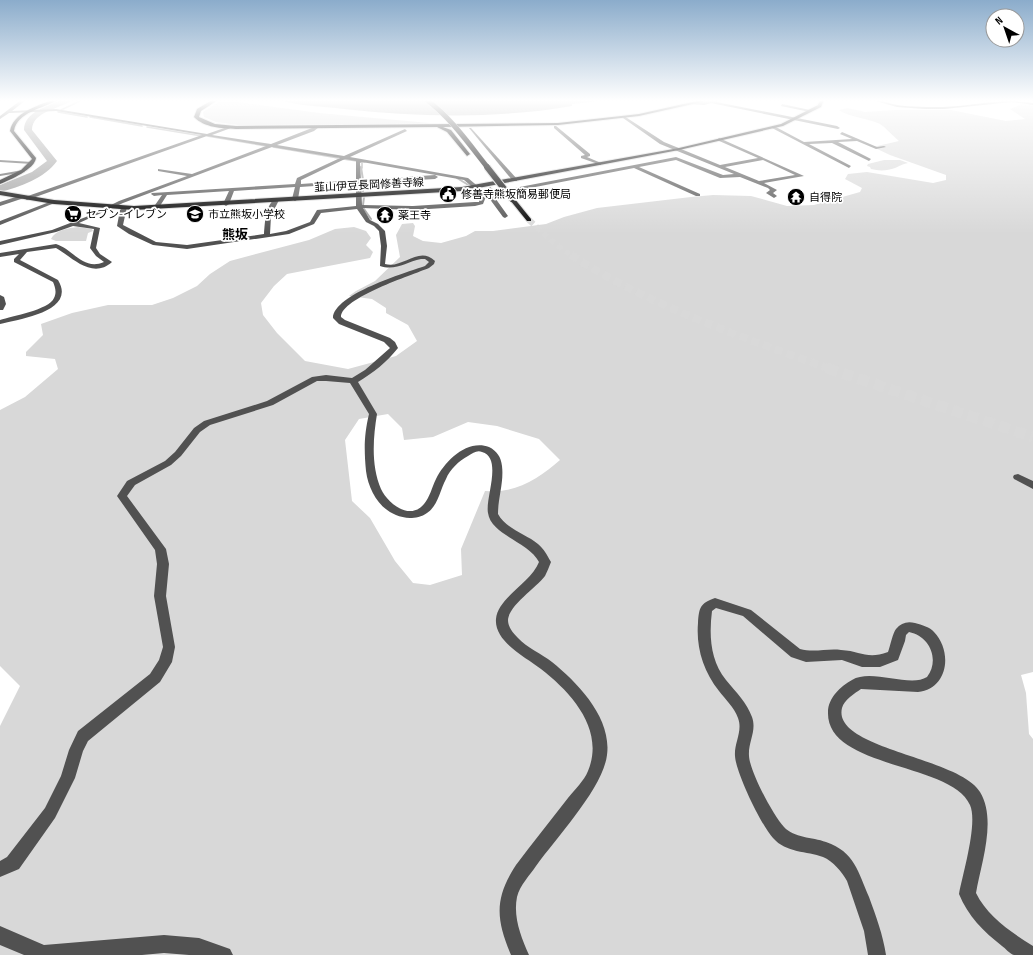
<svg xmlns="http://www.w3.org/2000/svg" width="1033" height="955" font-family="'Sofia Sans Condensed','Noto Sans JP',sans-serif">
<style>
.green{fill:#d8d8d8;fill-rule:evenodd}
.water{fill:#9f9f9f}
.lines{fill:none;stroke-linecap:round;stroke-linejoin:round}
.stream-far1{stroke:#9f9f9f;stroke-width:1.5}
.stream{stroke:#9f9f9f;stroke-width:2}
.river{fill:#9f9f9f;fill-rule:evenodd}
.highway-tunnel-far2{stroke:#d9d9d9;stroke-width:6;stroke-dasharray:6 3.5;stroke-linecap:butt}
.highway-tunnel-far1{stroke:#d9d9d9;stroke-width:8;stroke-dasharray:8 4.5;stroke-linecap:butt}
.highway-tunnel{stroke:#d9d9d9;stroke-width:11;stroke-dasharray:11 5.5;stroke-linecap:butt}
.major-casing{stroke:#dbdbdb;stroke-width:2}
.highway-casing{stroke:#dbdbdb;stroke-width:2}
.minor{fill:#515151;fill-rule:evenodd}
.major{fill:#000;fill-rule:evenodd}
.highway{fill:#000;fill-rule:evenodd}
.highway-bridge-far1-casing{stroke:#dbdbdb;stroke-width:5.5;stroke-linecap:butt}
.highway-bridge-casing{stroke:#dbdbdb;stroke-width:8;stroke-linecap:butt}
.highway-bridge-far1{stroke:#000;stroke-width:5}
.highway-bridge{stroke:#000;stroke-width:6}
.labels{text-anchor:middle;dominant-baseline:central;stroke-width:3.5;stroke-linejoin:round;paint-order:stroke}
.far-street-label{font-size:11px;fill:#000;stroke:#fff}
.far-poi-label{font-size:11px;fill:#000;stroke:#fff;text-anchor:start}
.far-quarter-label{font-size:13px;font-weight:bold;fill:#000;stroke:#fff}
</style>
<rect width="100%" height="100%" fill="#fff"/>
<g class="green">
<path d="M222,100L319,113L429,123L427,124L238,125L216,122L204,117L203,112Z"/>
<path d="M1022,104L1033,105V672L1021,675L1026,693L1029,734L1033,739V955H0V726L20,686L0,666V410L25,397L58,369L55,359L26,356V352L43,335L41,324L72,313L108,305H152L173,298L197,286L210,274L230,261L309,240L335,229L354,227L366,231L371,238L366,245L373,252L370,258L287,274L274,286L261,303L263,315L277,333L305,361L348,369L396,356L417,341L408,325L386,313V308L372,299L349,296L356,291L375,281L400,257L396,235L402,224L413,223L415,226L413,236L423,241L441,243L466,236L475,231H493L546,224L564,217L597,208L691,197L713,195L751,196L787,206L814,205L860,192L862,188L845,179L848,174L867,172L933,183L946,180V175L890,155L873,147L899,141C894,137 885,127 880,124C868,118 851,118 839,110L848,108L865,112L896,110H951L1006,121L1025,119L1010,109ZM388,414L402,428L404,440L433,437L468,422L497,426L539,439L560,460C545,473 526,487 506,490C499,492 492,491 485,491L461,549L462,575L430,585L413,583L395,561L370,518L352,501L345,440L359,419Z"/>
<path d="M884,160H900L908,163C902,164 900,166 895,168C887,171 879,171 871,169L870,167L867,166L868,164Z"/>
<path d="M78,227L92,229L93,231L88,233L86,241H56L51,239C55,230 69,228 78,227Z"/>
</g>
<path class="water" d="M278,100H608L572,104V106C497,119 419,117 344,109C322,106 299,106 278,100Z"/>
<g class="lines">
<g class="stream-far1">
<path d="M61,110L82,100"/>
<path d="M58,112L87,117"/>
<path d="M90,117L142,126"/>
<path d="M147,127L202,136"/>
<path d="M207,136L266,146"/>
<path d="M273,147L338,158"/>
<path d="M343,159L357,161"/>
<path d="M362,168V162H365"/>
</g>
<g class="stream">
<path d="M361,167L363,180"/>
<path d="M457,178L470,186"/>
<path d="M363,183V194"/>
<path d="M473,189L481,196"/>
<path d="M363,205L364,197"/>
<path d="M364,209L371,219"/>
</g>
<path class="river" d="M61,100H72C61,109 32,111 32,130L57,161C45,178 20,187 0,192V185L32,172L47,161L24,130C24,112 48,106 61,100Z"/>
<path class="highway-tunnel-far2" d="M529,220L554,243L572,256"/>
<path class="highway-tunnel-far1" d="M571,255C650,306 742,337 830,369"/>
<path class="highway-tunnel" d="M827,368L1033,437"/>
<defs>
<g id="major">
<path d="M52,100H58C44,108 17,112 14,131L36,158C35,169 10,180 0,184V180L21,170L32,159L10,131C13,113 37,106 52,100Z"/>
<path d="M820,100H824L821,107L783,126L679,150L462,191L134,210L54,204L0,195V191L54,200L134,206L462,187L679,148L781,124L818,105Z"/>
</g>
<g id="highway">
<path d="M212,100H218L201,111L199,117L215,124L236,126L558,123L639,114L701,100H711L639,116L558,125L443,127L451,130L470,154L467,156L447,132L437,127L236,129C221,128 205,128 194,117L197,109Z"/>
<path d="M510,198H514L531,219V221H527L510,200Z"/>
</g>
</defs>
<use href="#major" class="major-casing"/>
<use href="#highway" class="highway-casing"/>
<g class="minor">
<path d="M21,100H26L12,111L56,109L207,134L230,126L231,128L212,135L271,144L317,126L319,127L314,131L277,145L344,156L405,129L407,131L350,157L468,178L487,194V189L490,187L493,189V192L676,157L723,175L734,174L660,144L623,118L624,116L664,142L720,165L758,158L717,140L719,138L804,176L764,183L777,190L773,193L777,196L774,198L766,193L770,190L768,188L740,177L720,178L676,160L639,167L700,194V196H696L634,168L493,195L508,216L505,218L503,217L489,198L485,199L483,204L475,206L413,210L363,208L370,220L378,224L385,231L387,246L385,264C403,269 419,245 435,261L434,264L429,268C412,275 341,298 341,317L345,320L390,338L395,342L398,348C387,362 373,373 358,382L377,414C373,438 371,466 381,489C388,504 410,521 424,504C430,497 432,487 436,479C445,461 467,439 489,447C497,451 501,457 502,466C504,482 498,498 498,514C506,529 526,534 538,544C544,549 547,555 551,562C549,567 547,572 545,576C536,588 509,605 508,620C508,627 513,633 518,638C526,647 542,654 552,662C578,683 612,718 607,755C603,788 557,837 536,866C530,875 520,885 517,897C513,917 521,937 529,955H511C496,919 494,899 516,865C533,842 551,820 568,798C575,789 584,781 588,771C605,730 572,693 541,669C526,657 494,642 496,619C498,597 531,583 539,562C529,542 491,535 488,513C485,498 503,458 482,452C477,450 473,453 468,456C459,461 450,469 446,479C440,490 438,506 427,513C422,517 415,518 410,518C384,517 369,494 366,471C364,450 364,435 369,414L350,383L326,381H317L273,405L210,425L200,432L181,456L171,465L135,485L127,496L166,549L169,564L166,596L175,647L172,662L160,682L88,741L83,751L75,778L55,818L19,869L0,877V861L7,857L45,808L61,776L69,750L78,731L150,674L159,660L163,647L154,596L157,564L155,550L117,496L127,481L165,461L175,452L194,428L204,421L267,401L312,377L326,375L352,378L365,370L390,348L384,342L339,324L333,318C334,294 405,273 425,266L429,262L425,259H421C406,262 396,271 380,266L381,246L379,231L374,226L366,222L357,209L321,213L314,224L289,234L187,249L153,245L129,234L117,226L120,210L123,207H127L123,225L156,242L187,245L264,234C265,223 265,205 276,198L279,200L271,216L270,234L286,231L310,222L317,210L356,206V183L300,187L298,199L295,201L292,199L295,187L234,191L229,204L226,206L223,204L229,191L167,195L158,209L153,208L162,195L154,196L151,194L152,193L295,184L297,178L340,158L272,147L123,203L79,223L100,228L96,248L100,254L112,262C92,280 72,257 56,248L27,252L20,260L58,280C77,311 20,319 0,324V320C12,316 49,310 54,298C57,292 55,287 53,282L14,262V259L19,254L0,257V253L56,244C73,249 83,271 104,262L96,256L90,248L94,229L73,226L56,232L0,245V241L52,230L91,215L119,201L187,176L158,171V169L192,174L266,146L207,136L27,200L24,198L25,197L202,135L56,111L9,113L0,119V116ZM345,159L356,161V180L301,184V180ZM763,160L795,175L759,181L725,167ZM362,162L464,180L483,196L480,197L479,202H475L413,206L362,205L361,183L435,179L438,177L435,175L361,180L360,163Z"/>
<path d="M712,100H719L716,102L837,126L840,128L838,129L711,103L704,105L690,104Z"/>
<path d="M872,100C881,100 888,103 897,105C911,107 928,107 943,107C975,106 1001,98 1033,103V105L1012,102L944,109H925L897,107Z"/>
<path d="M782,104L810,110L812,111L810,112L781,106Z"/>
<path d="M554,126H556L590,154V156L587,157L601,163V165L581,158V156L585,155L554,128Z"/>
<path d="M772,126H774L804,142L852,139L840,134L842,132L877,147L884,146L886,147L876,149L857,141L838,142L871,159L869,161L832,143L809,144L851,166L849,168L772,128Z"/>
<path d="M469,128H471L517,179V181H513Z"/>
<path d="M0,160L32,162L34,163L32,164L0,162Z"/>
<path d="M23,170L25,172L0,176V174Z"/>
<path d="M22,195L25,197L24,198L0,206V202Z"/>
<path d="M52,201L57,202L0,225V221Z"/>
<path d="M0,295L4,297L6,304L3,310H0Z"/>
<path d="M1018,474L1033,481V489L1014,479L1013,477L1014,475Z"/>
<path d="M715,598L751,610L800,649C814,653 828,648 841,650C861,651 867,660 888,652C890,647 893,632 896,629C901,623 907,621 915,623C922,625 930,627 934,632C953,652 948,689 918,692L861,689C855,693 844,700 842,708C832,749 959,757 980,792C997,820 981,863 976,893C987,916 1012,933 1033,946V955C1028,955 1019,955 1014,955C1010,954 1005,948 1002,946C983,931 968,916 959,894C963,873 978,823 970,805C951,762 826,769 828,712C828,698 841,686 852,680C871,668 910,688 927,677C940,660 930,636 909,632L906,635L905,641L898,660L880,667H862L842,660L806,662L791,657L743,616L716,608L712,611C709,635 710,660 726,680C736,692 747,703 752,717C757,731 748,742 749,756C750,772 773,815 784,827C794,838 812,837 826,842C855,852 858,872 869,897C876,916 883,935 886,955H868L864,931L847,881C842,872 833,861 823,857C807,851 786,853 773,838C761,825 736,773 735,756C734,743 743,731 738,718C734,707 725,699 719,691C703,671 696,647 698,623C699,608 700,603 715,598Z"/>
<path d="M0,926L44,945L164,935L199,938L230,949L233,955H189L164,953L142,955H24L0,945Z"/>
</g>
<use href="#major" class="major"/>
<use href="#highway" class="highway"/>
<defs>
<path id="highway-bridge-far1" d="M427,100C451,118 469,144 488,168"/>
<path id="highway-bridge" d="M487,167L512,199"/>
</defs>
<use href="#highway-bridge-far1" class="highway-bridge-far1-casing"/>
<use href="#highway-bridge" class="highway-bridge-casing"/>
<use href="#highway-bridge-far1" class="highway-bridge-far1"/>
<use href="#highway-bridge" class="highway-bridge"/>
</g>
<linearGradient id="sky" x2="0" y2="1"><stop stop-color="#8baccb"/><stop offset="0.43" stop-color="#fff"/><stop offset="1" stop-color="#fff" stop-opacity="0"/></linearGradient>
<rect width="1033" height="234" fill="url(#sky)"/>
<defs>
<symbol id="civic-disc" viewBox="-11 -11 22 22"><circle r="9.5" fill="#000" stroke="#fff"/><path d="M-.6-6.5H3V-4.5H.6V-3L4-1V1h2V6H-6V1h2V-1L-.6-3ZM-1.2 2.5V6h2.4V2.5Z" fill="#fff"/></symbol>
<symbol id="temple-disc" viewBox="-11 -11 22 22"><circle r="9.5" fill="#000" stroke="#fff"/><path d="M0-6L5-2H3V0L6.5 2.5H4V6H1.5V3h-3V6H-4V2.5H-6.5L-3 0V-2H-5Z" fill="#fff"/></symbol>
<symbol id="supermarket-disc" viewBox="-11 -11 22 22"><circle r="9.5" fill="#000" stroke="#fff"/><path d="M-6-5.5h2.5l.6 2H6L4.5 2H-2.5L-4.4-4H-6ZM-1.5 3.2a1.3 1.3 0 1 0 .1 0ZM3 3.2a1.3 1.3 0 1 0 .1 0Z" fill="#fff"/></symbol>
<symbol id="school-disc" viewBox="-11 -11 22 22"><circle r="9.5" fill="#000" stroke="#fff"/><path d="M0-5L7-2L0 1L-7-2ZM-4 1L0 2.5L4 1V4Q0 6-4 4Z" fill="#fff"/></symbol>
</defs>
<g fill-rule="evenodd">
<use href="#civic-disc" x="438" y="184" width="20" height="20"/>
<use href="#temple-disc" x="786" y="187" width="20" height="20"/>
<use href="#supermarket-disc" x="63" y="204" width="20" height="20"/>
<use href="#school-disc" x="185" y="204" width="20" height="20"/>
<use href="#temple-disc" x="375" y="205" width="20" height="20"/>
</g>
<g class="labels">
<g class="far-street-label">
<text transform="translate(369 185) rotate(-3)">韮山伊豆長岡修善寺線</text>
</g>
<g class="far-poi-label">
<text x="461" y="194">修善寺熊坂簡易郵便局</text>
<text x="809" y="197">自得院</text>
<text x="86" y="214">セブン-イレブン</text>
<text x="208" y="214">市立熊坂小学校</text>
<text x="398" y="215">薬王寺</text>
</g>
<g class="far-quarter-label">
<text x="235" y="235">熊坂</text>
</g>
</g>
<g transform="translate(1005 28) rotate(320)"><circle r="19" fill="#ffffff" stroke="#999999"/>
<path d="M0-3L7 15L0 10L-7 15Z" fill="#000000"/>
<text y="-6" font-size="11" font-weight="bold" text-anchor="middle" fill="#000000">N</text>
</g>
</svg>
